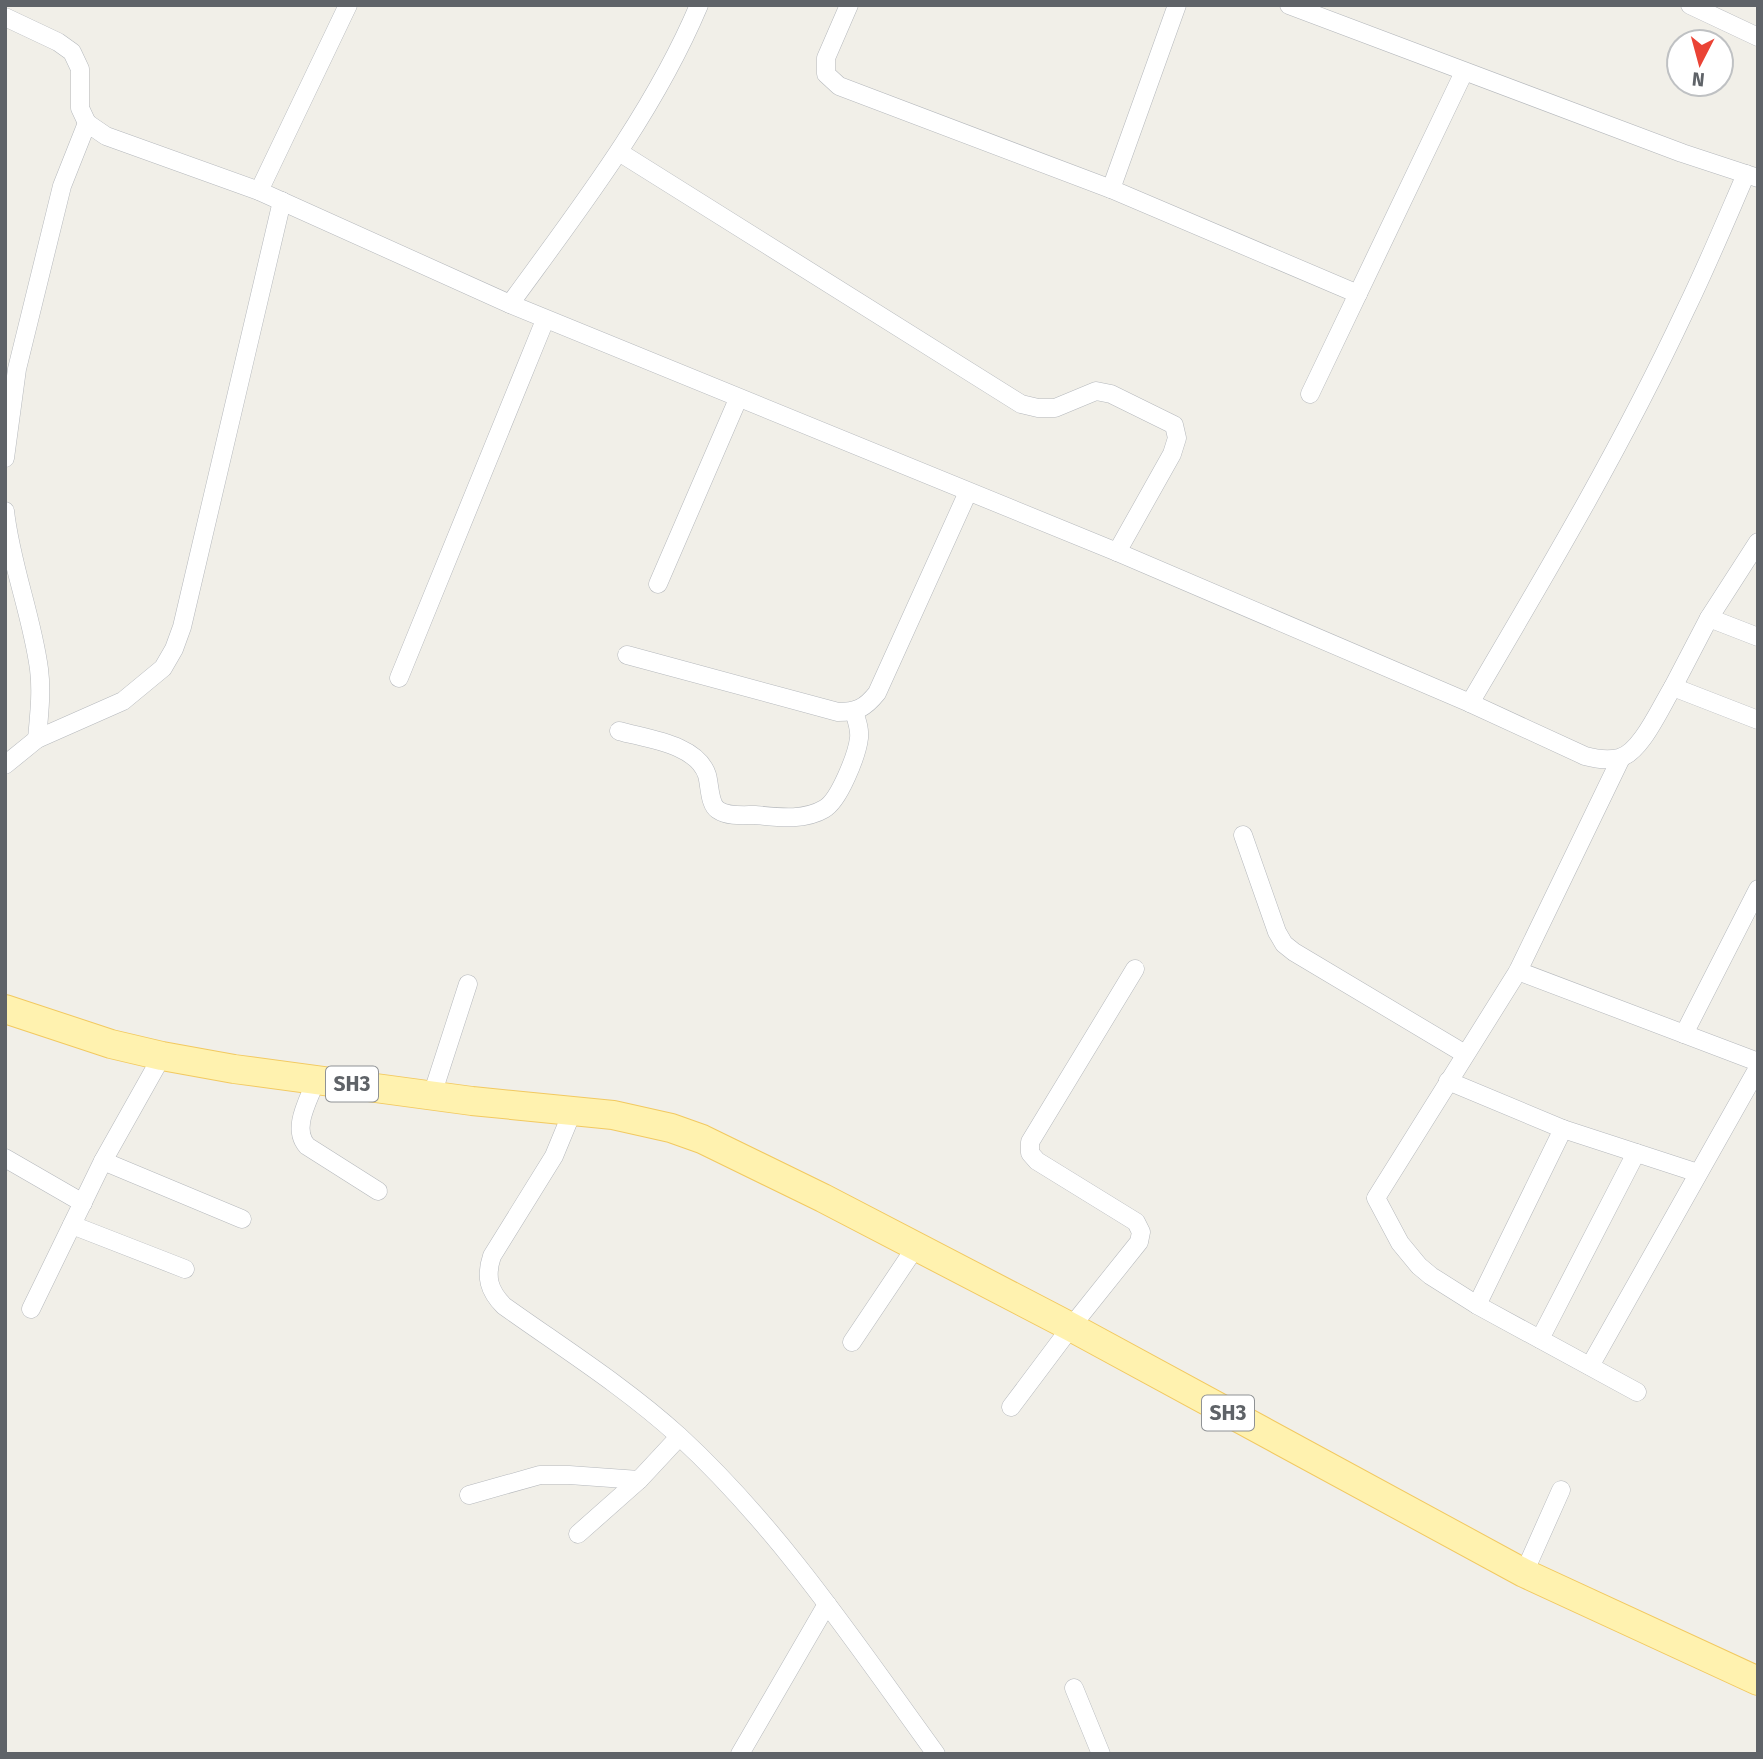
<svg xmlns="http://www.w3.org/2000/svg" width="1763" height="1759" font-family="'Fira Sans',sans-serif">
<style>
.lines{fill:none;stroke-linecap:round;stroke-linejoin:round}
.street-casing{stroke:#b5b8bc;stroke-width:19}
.primary-casing{stroke:#f2c960;stroke-width:30}
.street{stroke:#fff;stroke-width:18}
.primary{stroke:#fff2af;stroke-width:28}
.labels{text-anchor:middle;dominant-baseline:central;stroke-width:5;stroke-linejoin:round;paint-order:stroke}
.shield{fill:#fff;stroke:#8f9295;stroke-width:2}
.shield-label{font-size:21px;font-weight:bold;fill:#5f6368}
</style>
<rect width="100%" height="100%" fill="#f1efe8"/>
<g class="lines">
<defs>
<g id="street">
<path d="M849,5L826,58V74L839,86L1111,189L1358,294"/>
<path d="M1289,5L1682,153L1758,178"/>
<path d="M1690,5L1758,37"/>
<path d="M5,17L58,42L72,52L80,69V108L87,123"/>
<path d="M619,152L1021,404L1038,408H1055L1096,391L1111,394L1174,425L1177,438L1172,454L1117,552"/>
<path d="M1111,189L1177,5"/>
<path d="M259,191L348,5"/>
<path d="M510,304L1117,552L1470,703L1585,756C1596,759 1607,761 1619,758C1641,753 1661,706 1673,687L1758,720"/>
<path d="M1310,394L1464,72"/>
<path d="M5,458L17,369L62,186L87,123L106,136L259,191L510,304C579,209 653,114 699,5"/>
<path d="M5,511C11,565 32,616 39,669C42,692 39,716 37,739"/>
<path d="M658,584L738,399"/>
<path d="M1709,618L1758,637"/>
<path d="M627,655L838,712C857,712 865,708 877,693L968,492"/>
<path d="M399,678L545,320"/>
<path d="M1673,687L1709,618L1758,542"/>
<path d="M1470,703C1546,574 1622,446 1685,311C1707,266 1726,220 1746,174"/>
<path d="M619,731C647,739 697,744 707,775C710,785 709,804 718,810C728,817 745,815 755,815C777,817 804,821 824,809C839,801 857,755 859,738C860,729 857,721 854,712"/>
<path d="M1621,758L1518,971L1376,1198L1400,1243L1419,1266L1431,1276L1477,1305L1637,1392"/>
<path d="M5,765L37,739L123,701L163,668L174,649L182,627L282,201"/>
<path d="M1243,835L1277,932L1284,944L1294,952L1465,1054"/>
<path d="M1518,971L1758,1062"/>
<path d="M1684,1034L1758,889"/>
<path d="M316,1080C309,1100 291,1128 307,1146L378,1191"/>
<path d="M1448,1081L1563,1129L1698,1173"/>
<path d="M432,1095L468,984"/>
<path d="M573,1110L554,1156L492,1256C485,1277 489,1291 504,1306C563,1348 625,1387 679,1436C780,1529 856,1644 936,1754"/>
<path d="M5,1158L83,1203"/>
<path d="M103,1161L242,1219"/>
<path d="M72,1225L185,1269"/>
<path d="M1477,1305L1563,1129"/>
<path d="M31,1309L103,1161L162,1056"/>
<path d="M1540,1339L1636,1153"/>
<path d="M852,1342L915,1248"/>
<path d="M1590,1366L1758,1068"/>
<path d="M1011,1407L1071,1327L1139,1242L1141,1232L1136,1222L1037,1161L1030,1153V1142L1135,969"/>
<path d="M469,1495L540,1475H569L639,1480"/>
<path d="M578,1534L639,1480L679,1437"/>
<path d="M1524,1573L1561,1490"/>
<path d="M1074,1688L1101,1754"/>
<path d="M740,1754L827,1604"/>
</g>
<path id="primary" d="M5,1009L111,1044L162,1056L234,1069L472,1101L613,1115L671,1128L702,1139L823,1198L1071,1327L1524,1573L1758,1681"/>
</defs>
<use href="#street" class="street-casing"/>
<use href="#primary" class="primary-casing"/>
<use href="#street" class="street"/>
<use href="#primary" class="primary"/>
</g>
<g class="labels">
<g class="shield">
<rect x="326" y="1066.5" width="52" height="35" rx="5"/>
<rect x="1202" y="1395.5" width="52" height="35" rx="5"/>
</g>
<g class="shield-label">
<text x="352" y="1084">SH3</text>
<text x="1228" y="1413">SH3</text>
</g>
</g>
<rect width="1763" height="1759" fill="none" stroke="#5f6368" stroke-width="14"/>
<g transform="translate(1700 63) rotate(186)"><circle r="33" fill="#ffffff" stroke="#bfc1c3" stroke-width="2"/>
<path d="M0-5L12 26L0 18L-12 26Z" fill="#ea4335"/>
<text y="-10" font-size="19" font-weight="bold" text-anchor="middle" fill="#5f6368">N</text>
</g>
</svg>
